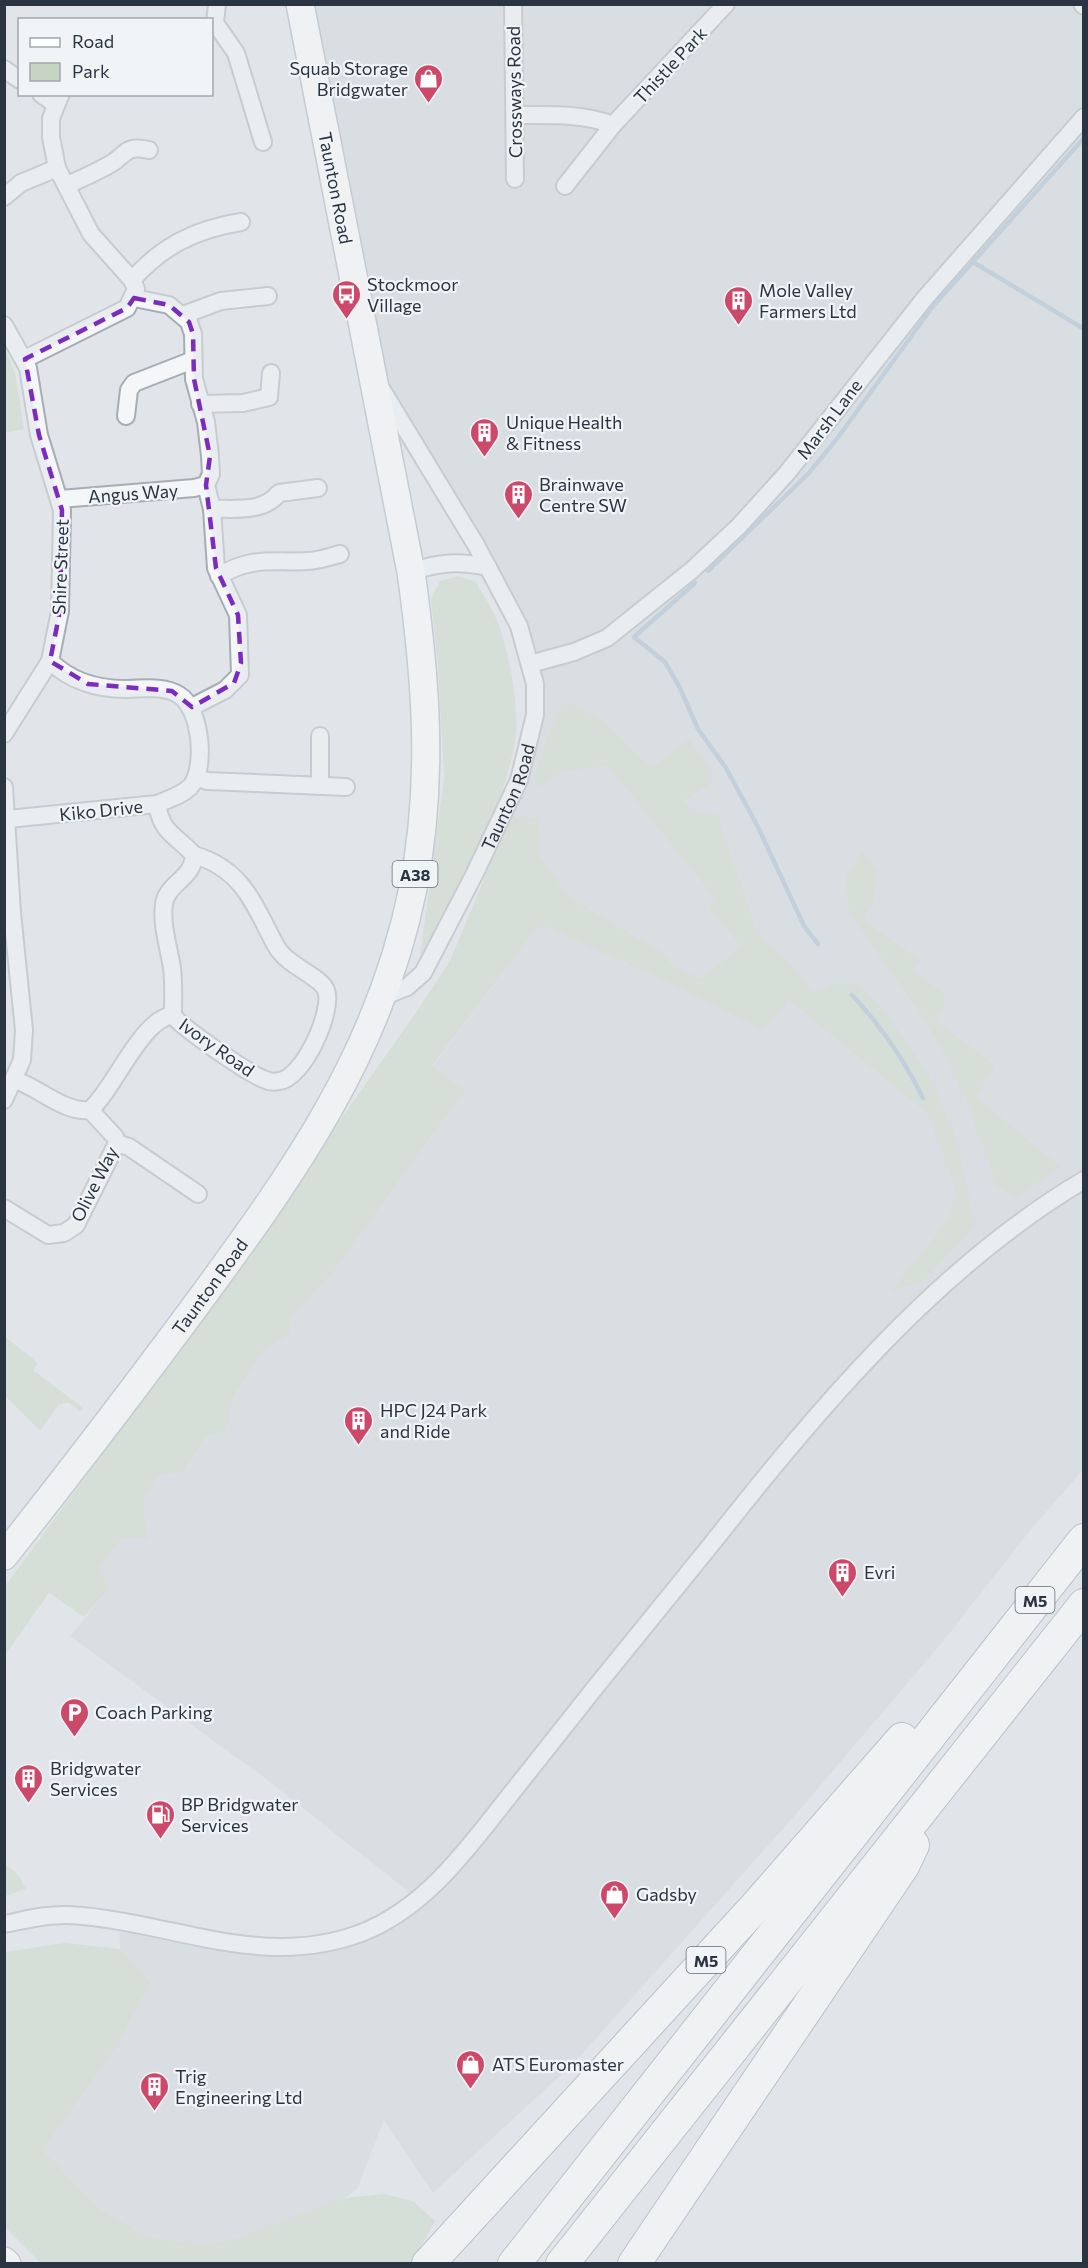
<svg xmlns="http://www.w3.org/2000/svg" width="1088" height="2268" font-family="Commissioner,sans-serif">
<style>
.built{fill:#cfd5dc}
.green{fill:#c8d4c3}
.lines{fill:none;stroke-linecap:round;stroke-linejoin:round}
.stream{stroke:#9db6c9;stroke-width:4.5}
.minor-casing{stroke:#a6adb4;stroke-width:20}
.primary-casing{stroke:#a1abb5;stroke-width:30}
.motorway-casing{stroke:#8994a0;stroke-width:34}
.minor{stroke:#f4f6f8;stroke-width:16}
.primary{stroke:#fff;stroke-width:27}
.motorway{stroke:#fff;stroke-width:32}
.marked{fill:none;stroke:#7b2cbf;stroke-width:4.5;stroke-dasharray:12 8;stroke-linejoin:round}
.labels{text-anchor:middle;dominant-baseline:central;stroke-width:4.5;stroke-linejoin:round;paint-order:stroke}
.shield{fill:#f1f4f7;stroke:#666e78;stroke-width:1.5}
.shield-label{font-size:16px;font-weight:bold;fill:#2a3541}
.street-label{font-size:18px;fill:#2a3541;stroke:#f1f4f7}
.poi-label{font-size:18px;fill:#2a3541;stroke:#f1f4f7;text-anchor:start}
</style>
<rect width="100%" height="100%" fill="#e1e5ea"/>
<path class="built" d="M300,5H1083V1470L1032,1528L945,1639L797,1813L575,2062L433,2193L384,2120L357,2189L345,2198L296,2218L244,2236L208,2245L149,2237L100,2209L43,2150L114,2051L151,1982L120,1949L119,1921L310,1947L418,1899L262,1776L70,1636L109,1589L99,1567L122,1537L148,1539L143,1498L159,1475L183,1473L207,1435L230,1417L231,1401L263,1351L279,1341L290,1316L333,1273L465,1090L432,1067L540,924L539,819L510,816L535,715L519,626L372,372Z"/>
<g class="green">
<path d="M5,348L15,373L24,429L5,433Z"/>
<path d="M458,576L476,582C484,597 496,614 501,631C511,663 521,715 514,748C498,823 458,892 420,956L444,778L438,665L431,599L440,581Z"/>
<path d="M563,703L598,716L652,768L689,739L710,768V785L684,800L690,810L717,815L758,934L793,967L813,993L832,985H860L887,1014L930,1076L957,1140L975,1226L924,1281L890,1292L949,1219L957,1194L929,1115L789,1000L763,1030L666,981L540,924L432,1066L465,1090L333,1273L291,1316L289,1334L263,1351L231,1401L230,1417L225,1432L207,1435L183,1473L159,1475L143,1498L148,1539L122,1538L99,1567L109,1589L84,1617L49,1593L5,1655V1586L156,1381L413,1017L450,961L510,816L539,818L540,856L569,897L663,953L673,966L700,979L741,947L708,906L717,901L608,766L564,771L539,787L534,777C544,752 549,726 563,703Z"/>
<path d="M862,851L877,870L874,901L864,920L921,961L913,971L944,993V1008L934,1019L995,1065L976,1097L1061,1167L1017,1197L998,1188L969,1108L946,1056L917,1008L849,913L846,878Z"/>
<path d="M4,1336L38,1363L33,1370L83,1408L80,1411L69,1403L59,1404L40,1431L5,1396Z"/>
<path d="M4,1863L19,1876L26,1889L5,1896Z"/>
<path d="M65,1943L120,1949L151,1982L114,2051L43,2150L100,2209L149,2237L208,2245L244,2236L345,2198L384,2194L413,2201L435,2221L412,2263H41L5,2227L4,1952Z"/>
</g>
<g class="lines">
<g class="stream">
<path d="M973,262L1084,138"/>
<path d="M708,571L808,474L836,440L934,305L973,262L1084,329"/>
<path d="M695,583L634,637L665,662L679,686L698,729L726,768L758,827L804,926L818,944"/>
<path d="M852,995C882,1027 904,1059 923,1098"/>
</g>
<defs>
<g id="minor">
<path d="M217,4L215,23L236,53L263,142"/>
<path d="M513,4L515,179"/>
<path d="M1082,4L1084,6"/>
<path d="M4,69L20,80"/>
<path d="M41,94L55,104"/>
<path d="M516,115C549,115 582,113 613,125L726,4"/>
<path d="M67,185C81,179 94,173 107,166C126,157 123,144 149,150"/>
<path d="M565,186L613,125"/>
<path d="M4,197L21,183L57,168"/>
<path d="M132,280C162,246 196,229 241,222"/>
<path d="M134,298L169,305L189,322L193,334L194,379L206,422L210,456L211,474L206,485L212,509L216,568L238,615L240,675L225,690L192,707"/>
<path d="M183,315L221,301L268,296"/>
<path d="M4,325L28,368L39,435L62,510L60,611L50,661L4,734"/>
<path d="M25,359L127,308L136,289L132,280L91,234L57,168L51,137V118L61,94"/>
<path d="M200,404L243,403L269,397L271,373"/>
<path d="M126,416L129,390L134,383L193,360"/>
<path d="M60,499L194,488L206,485"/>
<path d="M212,509C237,508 263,513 279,493L318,488"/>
<path d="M411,572C439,562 459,561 488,567"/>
<path d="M219,576C251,556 273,563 307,561C318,561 329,557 340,554"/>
<path d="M530,664L574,652L607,638L692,570L739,526L787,473L925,298L1084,117"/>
<path d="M196,777L207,781L346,787"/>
<path d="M320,785V736"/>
<path d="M4,787L12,913L24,1030L22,1060L4,1100"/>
<path d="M8,819L157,804C168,799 181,796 190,787C207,769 201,708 179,695C163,685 143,689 125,689C98,689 70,681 50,661"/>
<path id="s1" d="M382,997L407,987L423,973L474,875L519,780L535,715V684L519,626L476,545L382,390"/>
<path d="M173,1015C179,1026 252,1076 266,1080C270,1082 275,1082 279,1081C303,1079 334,1011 326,990C320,976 287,966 276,946C254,905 243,869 194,855"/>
<path d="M15,1080C40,1088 64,1113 90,1110C115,1088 141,1019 173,1015C173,999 174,984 172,968C169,948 161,925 164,904C167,883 194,878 194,855C175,834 162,834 157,804"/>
<path d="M117,1143L129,1147L198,1194"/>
<path d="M4,1208L48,1235L64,1233L76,1225L117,1143L115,1137L90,1110"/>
<path d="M4,1924C25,1920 46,1914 68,1915C169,1920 260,1971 361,1933C426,1908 468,1848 510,1795C539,1758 569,1721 598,1684C635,1638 673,1592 710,1546C816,1412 935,1268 1084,1180"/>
</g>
<g id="primary">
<path id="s2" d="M4,1556C70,1473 134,1389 197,1304C294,1172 380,1053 413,888C434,782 426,678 411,572L300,4"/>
<path d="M4,2261L7,2264"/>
</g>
<g id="motorway">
<path d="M428,2264L755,1907L902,1739"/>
<path d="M514,2264L1084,1540"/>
<path d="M562,2264L1084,1605"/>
<path d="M634,2264L903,1866L913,1845"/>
</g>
</defs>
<use href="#minor" class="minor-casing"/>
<use href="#primary" class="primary-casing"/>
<use href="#motorway" class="motorway-casing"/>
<use href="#minor" class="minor"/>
<use href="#primary" class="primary"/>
<use href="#motorway" class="motorway"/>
</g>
<path d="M0 0H1088V2268H0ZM134,298L169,305L189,322L193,334L194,379L210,456L206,485L216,568L238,615L241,663L234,683L192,707L172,691L88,684L50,661L60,611L62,510L39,435L25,359L127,308Z" fill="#e1e5ea" fill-opacity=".55" fill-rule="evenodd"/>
<path class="marked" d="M134,298L169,305L189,322L193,334L194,379L210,456L206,485L216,568L238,615L241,663L234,683L192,707L172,691L88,684L50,661L60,611L62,510L39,435L25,359L127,308Z"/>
<defs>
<symbol id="shop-pin" viewBox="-11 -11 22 30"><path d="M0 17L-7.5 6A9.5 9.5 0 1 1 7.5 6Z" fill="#cd4969" stroke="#f1f4f7"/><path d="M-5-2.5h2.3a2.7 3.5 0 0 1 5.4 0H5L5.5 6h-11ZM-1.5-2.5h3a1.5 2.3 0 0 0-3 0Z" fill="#fff"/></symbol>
<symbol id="bus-pin" viewBox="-11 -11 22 30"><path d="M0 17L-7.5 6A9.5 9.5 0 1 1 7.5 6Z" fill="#cd4969" stroke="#f1f4f7"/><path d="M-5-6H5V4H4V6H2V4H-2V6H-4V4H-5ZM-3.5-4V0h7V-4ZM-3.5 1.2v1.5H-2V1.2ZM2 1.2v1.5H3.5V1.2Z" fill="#fff"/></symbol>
<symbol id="building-pin" viewBox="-11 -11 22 30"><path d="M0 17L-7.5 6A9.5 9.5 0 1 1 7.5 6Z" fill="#cd4969" stroke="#f1f4f7"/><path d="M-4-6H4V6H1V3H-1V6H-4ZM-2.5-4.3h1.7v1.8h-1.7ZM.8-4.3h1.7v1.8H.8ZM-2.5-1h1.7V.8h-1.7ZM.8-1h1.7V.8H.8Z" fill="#fff"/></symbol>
<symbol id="parking-pin" viewBox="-11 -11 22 30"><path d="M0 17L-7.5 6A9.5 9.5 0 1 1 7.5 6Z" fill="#cd4969" stroke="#f1f4f7"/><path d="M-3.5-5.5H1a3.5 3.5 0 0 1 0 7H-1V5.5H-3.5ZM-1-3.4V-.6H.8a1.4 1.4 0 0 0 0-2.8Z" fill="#fff"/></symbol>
<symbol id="fuel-pin" viewBox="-11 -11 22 30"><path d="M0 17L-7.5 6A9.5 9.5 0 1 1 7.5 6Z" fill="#cd4969" stroke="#f1f4f7"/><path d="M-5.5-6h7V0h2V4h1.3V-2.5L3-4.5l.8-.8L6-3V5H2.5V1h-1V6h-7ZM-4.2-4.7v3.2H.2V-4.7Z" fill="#fff"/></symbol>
</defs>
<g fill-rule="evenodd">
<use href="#shop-pin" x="412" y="62" width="33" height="45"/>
<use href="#bus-pin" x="330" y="278" width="33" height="45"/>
<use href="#building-pin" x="722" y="284" width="33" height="45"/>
<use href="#building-pin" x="468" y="416" width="33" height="45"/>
<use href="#building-pin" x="502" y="478" width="33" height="45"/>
<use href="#building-pin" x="342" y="1404" width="33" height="45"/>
<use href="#building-pin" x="826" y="1556" width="33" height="45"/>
<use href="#parking-pin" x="58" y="1696" width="33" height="45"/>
<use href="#building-pin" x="12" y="1762" width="33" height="45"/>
<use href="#fuel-pin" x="144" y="1798" width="33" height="45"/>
<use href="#shop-pin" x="598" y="1878" width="33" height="45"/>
<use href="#shop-pin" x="454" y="2048" width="33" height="45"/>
<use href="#building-pin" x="138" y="2070" width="33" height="45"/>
</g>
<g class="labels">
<g class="shield">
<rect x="392.5" y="861" width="45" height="26" rx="4.5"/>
<rect x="1015.5" y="1587" width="39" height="26" rx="4.5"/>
<rect x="686.5" y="1947" width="39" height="26" rx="4.5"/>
</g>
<g class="shield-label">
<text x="415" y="874">A38</text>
<text x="1035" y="1600">M5</text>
<text x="706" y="1960">M5</text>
</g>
<g class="street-label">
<text transform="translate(670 65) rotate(-47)">Thistle Park</text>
<text transform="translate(514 92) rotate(-91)">Crossways Road</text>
<text transform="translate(336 188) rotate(79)">Taunton Road</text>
<text transform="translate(829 419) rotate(-53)">Marsh Lane</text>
<text transform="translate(133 493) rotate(-4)">Angus Way</text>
<text transform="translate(60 567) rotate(-88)">Shire Street</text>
<text stroke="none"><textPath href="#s1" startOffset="244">Taunton Road</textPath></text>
<text transform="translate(101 810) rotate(-6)">Kiko Drive</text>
<text transform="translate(217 1047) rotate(35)">Ivory Road</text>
<text transform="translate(94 1184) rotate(-63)">Olive Way</text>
<text stroke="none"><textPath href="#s2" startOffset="339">Taunton Road</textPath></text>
</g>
<g class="poi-label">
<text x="408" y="68" text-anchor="end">Squab Storage<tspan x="408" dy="21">Bridgwater</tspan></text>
<text x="367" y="284">Stockmoor<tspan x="367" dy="21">Village</tspan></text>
<text x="759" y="290">Mole Valley<tspan x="759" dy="21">Farmers Ltd</tspan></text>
<text x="506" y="422">Unique Health<tspan x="506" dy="21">&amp; Fitness</tspan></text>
<text x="539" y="484">Brainwave<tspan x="539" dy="21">Centre SW</tspan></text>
<text x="380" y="1410">HPC J24 Park<tspan x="380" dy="21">and Ride</tspan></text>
<text x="864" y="1572">Evri</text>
<text x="95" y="1712">Coach Parking</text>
<text x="50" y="1768">Bridgwater<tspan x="50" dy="21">Services</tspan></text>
<text x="181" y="1804">BP Bridgwater<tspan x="181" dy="21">Services</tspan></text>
<text x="636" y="1894">Gadsby</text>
<text x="492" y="2064">ATS Euromaster</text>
<text x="175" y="2076">Trig<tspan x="175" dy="21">Engineering Ltd</tspan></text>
</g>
</g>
<rect width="1088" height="2268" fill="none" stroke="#2a3541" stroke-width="12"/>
<rect x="18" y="18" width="195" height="78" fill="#f1f4f7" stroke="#a1a8ae" stroke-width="1.5"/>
<rect x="30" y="38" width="30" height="9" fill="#ffffff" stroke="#a1a8ae" stroke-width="1.5"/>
<text x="72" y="48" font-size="18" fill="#2a3541">Road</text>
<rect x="30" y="63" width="30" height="18" fill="#c8d4c3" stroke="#a1a8ae" stroke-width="1.5"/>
<text x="72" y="78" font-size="18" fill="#2a3541">Park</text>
</svg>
